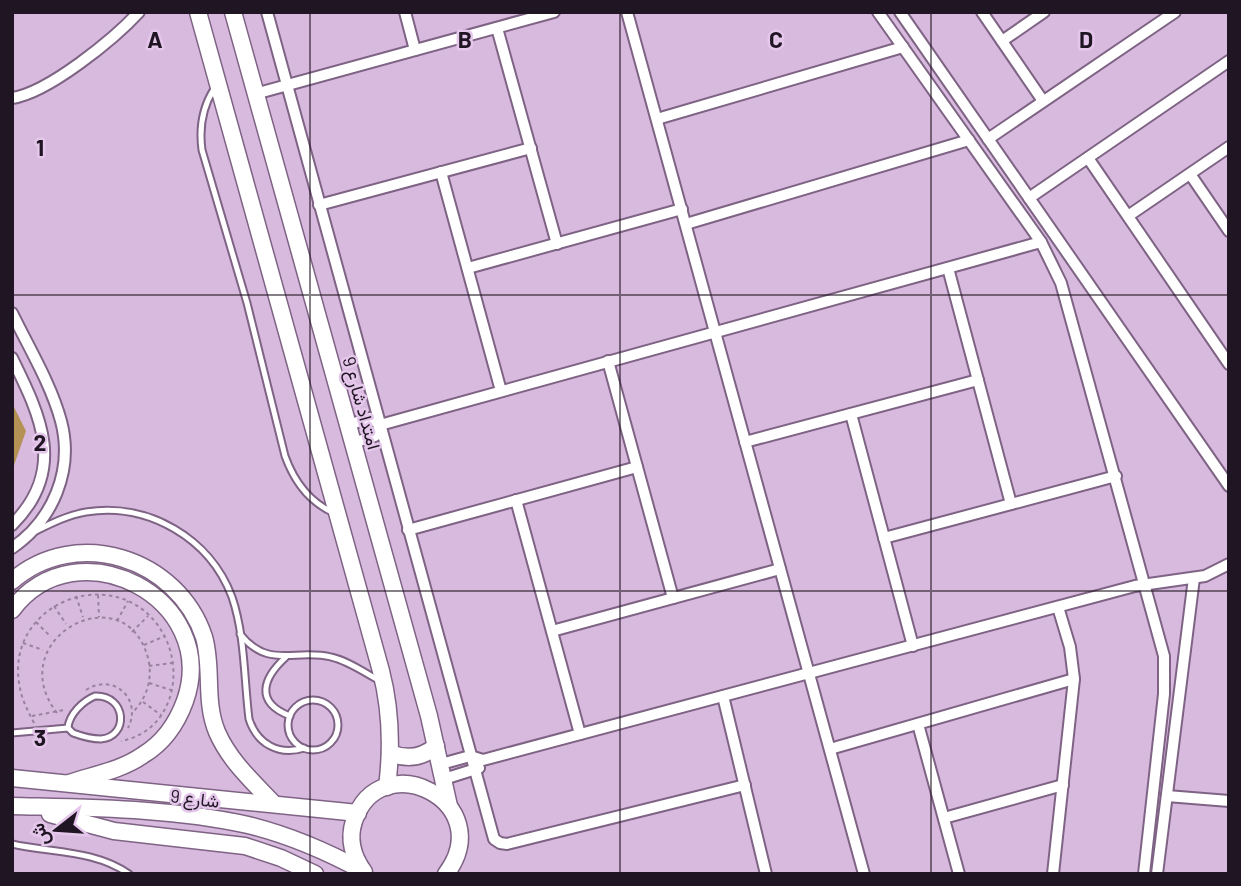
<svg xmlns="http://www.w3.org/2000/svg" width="1241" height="886" font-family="Barlow,Vazirmatn,sans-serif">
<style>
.green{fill:#b49255}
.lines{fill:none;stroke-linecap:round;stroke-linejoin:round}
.lane-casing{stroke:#7e6384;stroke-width:9}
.street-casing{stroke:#7e6384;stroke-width:14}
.secondary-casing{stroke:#7e6384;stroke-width:19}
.path{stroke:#9a829f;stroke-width:2;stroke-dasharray:3.5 3.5;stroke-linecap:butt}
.lane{stroke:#fff;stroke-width:5}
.street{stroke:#fff;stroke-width:10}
.secondary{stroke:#fff;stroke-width:16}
.grid{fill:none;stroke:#201623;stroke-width:2;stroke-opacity:0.55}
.labels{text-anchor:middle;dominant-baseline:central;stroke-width:5;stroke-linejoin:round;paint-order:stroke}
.street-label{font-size:18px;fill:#201623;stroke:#e5c7eb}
.grid-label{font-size:23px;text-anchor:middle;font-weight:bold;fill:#201623;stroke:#e5c7eb;stroke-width:5;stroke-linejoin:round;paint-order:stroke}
</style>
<rect width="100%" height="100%" fill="#d8bade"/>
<path class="green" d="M12,403L26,431L12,471Z"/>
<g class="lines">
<defs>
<g id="lane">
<path d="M214,89C202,108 199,128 202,150L247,303L285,456C294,481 309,502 334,513"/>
<path d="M36,531C52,523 68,515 86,512C148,502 210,538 232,597C245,635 244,679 249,719C257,744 279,756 304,748"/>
<path d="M240,634C269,670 295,648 331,657C349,661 365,673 380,681"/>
<path d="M286,657C263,678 254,702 290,716"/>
<path d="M95,696C127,695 129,737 101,739C92,739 81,736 73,733L68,728C69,714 83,701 95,696Z"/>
<circle cx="313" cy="725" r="25"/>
<path d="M12,733L68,728"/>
<path d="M12,844C52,853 95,850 129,874"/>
</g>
<g id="street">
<path d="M267,12L494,839L500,843L507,844L745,785"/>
<path d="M405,12L415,50"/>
<path d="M627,12L864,874"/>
<path d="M878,12L1041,242L1061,283L1164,656V694L1144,874"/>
<path d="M900,12L1229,486"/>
<path d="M982,12L1043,101"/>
<path d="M497,28L557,244"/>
<path d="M1002,41L1044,12"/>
<path d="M255,94L554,12"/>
<path d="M12,98C48,93 114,39 139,12"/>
<path d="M657,119L903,47"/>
<path d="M988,139L1175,12"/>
<path d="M1088,158L1229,364"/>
<path d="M441,172L501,391"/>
<path d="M1190,174L1229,231"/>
<path d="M1029,198L1229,61"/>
<path d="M319,205L531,148"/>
<path d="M1128,216L1229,147"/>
<path d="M686,224L969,140"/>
<path d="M468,268L682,209"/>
<path d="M948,268L1011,504"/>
<path d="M12,313C29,348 51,384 61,421C74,470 53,520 12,548"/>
<path d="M12,358C41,417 67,470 12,525"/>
<path d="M608,361L673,598"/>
<path d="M851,414L913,646"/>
<path d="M348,425L370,418L380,425"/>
<path d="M380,425L1041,242"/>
<path d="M745,442L978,380"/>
<path d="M353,443L375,436L380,425"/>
<path d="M516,500L580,734"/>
<path d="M408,530L637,467"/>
<path d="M884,538L1116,476"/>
<path d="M552,631L780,569"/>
<path d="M723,696L766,874"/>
<path d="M918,724L959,874"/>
<path d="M830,749L1074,679"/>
<path d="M441,764L470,756L483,760L1135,586L1205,576L1229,564"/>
<path d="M444,779L479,768"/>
<path d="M1167,796L1229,801"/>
<path d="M944,818L1063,785"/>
<path d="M1053,874L1074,679L1070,647L1058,607"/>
<path d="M1157,874L1194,578"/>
</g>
<g id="secondary">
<path d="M198,12L381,671C391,710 392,748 387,787"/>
<path d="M233,12L429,716L449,806"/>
<path d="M12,581C76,525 178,558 204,637C213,668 204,701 217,732C229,760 252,781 273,803"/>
<path d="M12,610C77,523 221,599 185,701C177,723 163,743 143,755C122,770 93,775 69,783"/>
<path d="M390,753C407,760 422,758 436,746"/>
<path d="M12,778L358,813"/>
<path d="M12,806C90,808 172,808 248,825C289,835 326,851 363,871"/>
<path d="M50,814L114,831L245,846L281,858L315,874"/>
<path d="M364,872C353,857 348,839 354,821C380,743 500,802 446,874"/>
</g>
</defs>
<use href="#lane" class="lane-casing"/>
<use href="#street" class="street-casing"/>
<use href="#secondary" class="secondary-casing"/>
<g class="path">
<path d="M98,595L99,617"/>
<path d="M76,596L83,617"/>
<path d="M54,606L66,624"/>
<path d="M117,621L128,601"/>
<path d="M36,622L51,637"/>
<path d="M132,632L148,616"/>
<path d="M23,643L43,650"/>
<path d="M144,645L165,636"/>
<path d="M149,666L172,663"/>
<path d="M149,683L171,690"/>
<path d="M86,690C113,672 143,699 128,728"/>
<path d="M143,702L161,715"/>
<path d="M57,713C0,639 125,572 148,658C153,678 147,698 133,712"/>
<path d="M32,716L64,710"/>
<path d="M34,723C28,711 22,700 20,688C1,599 126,556 166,639C174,657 176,678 170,697C162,721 146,736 121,741"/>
</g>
<use href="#lane" class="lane"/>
<use href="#street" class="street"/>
<use href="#secondary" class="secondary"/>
</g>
<path class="grid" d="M310,12V874M620,12V874M931,12V874M12,295H1229M12,591H1229"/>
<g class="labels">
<g class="street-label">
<text transform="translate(362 403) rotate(74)">امتداد شارع 9</text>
<text transform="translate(195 798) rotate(7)">شارع 9</text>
</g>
</g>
<g class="grid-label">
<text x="155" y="48">A</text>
<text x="465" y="48">B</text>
<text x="776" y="48">C</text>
<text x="1086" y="48">D</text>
<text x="40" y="156">1</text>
<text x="40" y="451">2</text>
<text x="40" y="746">3</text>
</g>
<rect width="1241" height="886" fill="none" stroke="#201623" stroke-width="28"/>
<g transform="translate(56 830) rotate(253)" stroke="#e5c7eb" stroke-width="5" paint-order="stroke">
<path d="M0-5L12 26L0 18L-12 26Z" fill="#201623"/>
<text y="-10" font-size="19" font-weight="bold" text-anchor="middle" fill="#201623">ش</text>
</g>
</svg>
